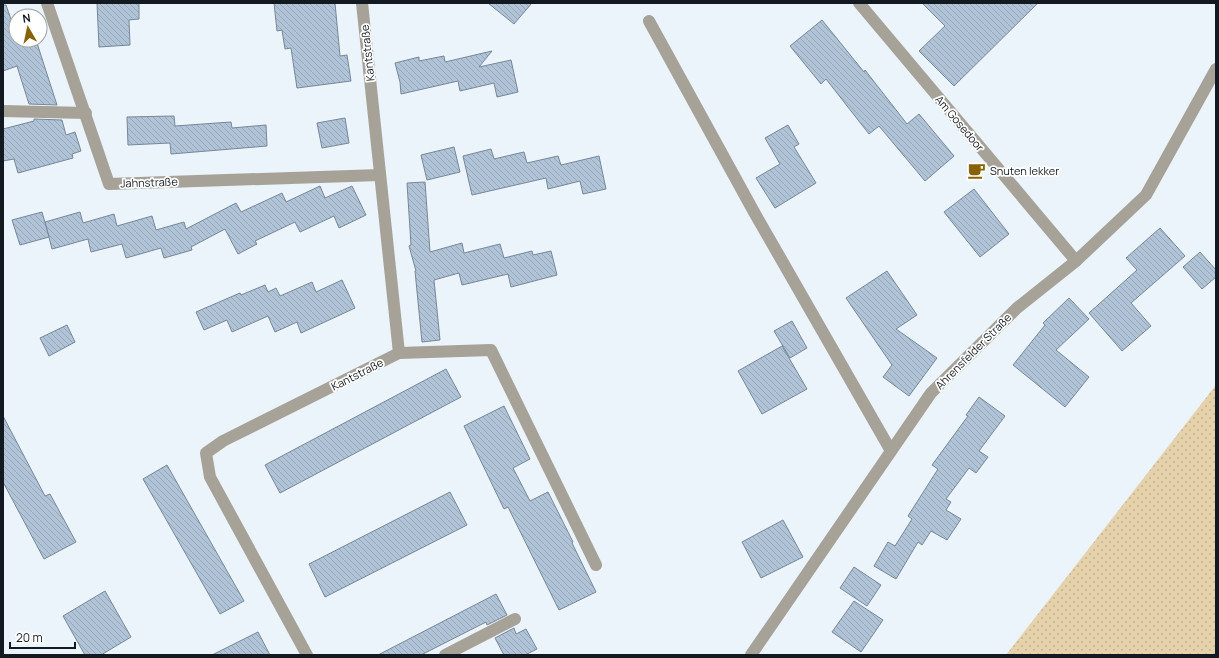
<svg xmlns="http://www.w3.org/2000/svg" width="1219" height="658" font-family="Manrope,sans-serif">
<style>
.grass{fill:url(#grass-dots)}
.building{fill:url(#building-back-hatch);stroke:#758799}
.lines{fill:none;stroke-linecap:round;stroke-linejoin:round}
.lane{stroke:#a6a298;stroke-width:12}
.street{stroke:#a6a298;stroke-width:12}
.labels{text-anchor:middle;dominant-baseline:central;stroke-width:3.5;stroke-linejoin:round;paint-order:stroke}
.street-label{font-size:11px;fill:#121920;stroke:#fff}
.poi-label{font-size:11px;fill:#121920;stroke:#fff;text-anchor:start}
</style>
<defs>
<pattern id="grass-dots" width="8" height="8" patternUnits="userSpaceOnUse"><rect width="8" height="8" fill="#e5d1aa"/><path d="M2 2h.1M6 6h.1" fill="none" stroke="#c3b392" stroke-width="1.8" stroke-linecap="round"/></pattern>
<pattern id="building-back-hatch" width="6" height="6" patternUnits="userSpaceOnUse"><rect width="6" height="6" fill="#b1c4d7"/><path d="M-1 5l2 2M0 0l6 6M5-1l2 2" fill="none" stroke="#97a8b8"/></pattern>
</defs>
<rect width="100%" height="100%" fill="#ebf3fb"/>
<path class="grass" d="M1216,385V655H1006Z"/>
<g class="building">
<path d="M97,3H139V19L129,20L130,45L99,47Z"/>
<path d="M274,3H335L340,56L347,55L351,81L297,88L291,48L285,49L282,30L277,31Z"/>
<path d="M488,3H532L514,24Z"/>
<path d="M922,3H1038L954,86L919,51L945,26Z"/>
<path d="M3,5H6L16,34V40H36L57,105L29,104L17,66L3,71Z"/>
<path d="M822,20L864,72L865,70L907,124L919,114L954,156L925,181L879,126L869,134L826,79L821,84L790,46Z"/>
<path d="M492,51L479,67L511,60L518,92L497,97L494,83L460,91L458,81L401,94L400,82L395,63L419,57V61L444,56L445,62Z"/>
<path d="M174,116L175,126L231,122L232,128L266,125L267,146L171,154L170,143L128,145L127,117Z"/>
<path d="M345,118L349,143L322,148L317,123Z"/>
<path d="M34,119L62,120L66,135L75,132L81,151L72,154L73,158L18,173L14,159L3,161V129L34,121Z"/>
<path d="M788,125L799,144L794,147L816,183L775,208L756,178L780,164L765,138Z"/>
<path d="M454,147L460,172L427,180L421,155Z"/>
<path d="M491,149L494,159L524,152L527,163L558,156L561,165L599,156L606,189L583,194L580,181L548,189L546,178L472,195L463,156Z"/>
<path d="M425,182L430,252L462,243L464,253L500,244L504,258L532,251L533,255L551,251L557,275L511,287L508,274L462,285L459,273L434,280L440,340L422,342L415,271H416L409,246L411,245L407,183Z"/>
<path d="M320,186L325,198L352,186L366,215L339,228L334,216L300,232L295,222L255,241L257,244L238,254L225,229L191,247L192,250L164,258L161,248L126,258L122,244L91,252L88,239L52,249L45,222L80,212L83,223L114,214L117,226L152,216L156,230L184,222L186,229L236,203L241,212L282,193L286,202Z"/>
<path d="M974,189L1009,234L980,257L944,212Z"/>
<path d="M42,212L49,237L20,245L12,220Z"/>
<path d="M1160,228L1185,256L1131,303L1151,326L1122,351L1089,313L1137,270L1126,258Z"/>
<path d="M1200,252L1216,270V277L1202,289L1183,267Z"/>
<path d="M887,271L917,315L896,329L937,358L909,396L883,377L892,365L846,298Z"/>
<path d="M342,280L355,308L301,333L297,322L275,332L268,316L232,332L227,320L204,330L196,312L240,293L241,295L265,285L268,292L276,288L280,296L312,282L316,292Z"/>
<path d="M1069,298L1089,319L1056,350L1089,377L1065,407L1013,365L1045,325L1043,323Z"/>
<path d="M792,321L807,348L790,358L774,331Z"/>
<path d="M67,325L75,342L49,356L40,338Z"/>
<path d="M782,346L807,389L762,414L738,371Z"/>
<path d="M446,369L461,397L280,493L265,465Z"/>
<path d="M979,397L1005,416L979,451L988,457L976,473L969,468L946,499L951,502L946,510L961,519L947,540L931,531L922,545L918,542L896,579L874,566L888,542L895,546L912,519L908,516L938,469L932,465L968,416L966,415Z"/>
<path d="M504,406L530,459L513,468L530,501L548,492L573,542L572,543L596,592L559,610L508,507L504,509L464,426Z"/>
<path d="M3,416L45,496L50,494L76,542L44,559L3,482Z"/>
<path d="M167,465L244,601L220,614L143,479Z"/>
<path d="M450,492L467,525L325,597L309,564Z"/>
<path d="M783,520L803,557L761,578L742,542Z"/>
<path d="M854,567L881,585L867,606L840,588Z"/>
<path d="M105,591L131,637L101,655H85L63,616Z"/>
<path d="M496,594L507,615L487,625L486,622L421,655H378Z"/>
<path d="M854,601L883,620L861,652L832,632Z"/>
<path d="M514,628L516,634L526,629L537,649L525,655H504L495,638Z"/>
<path d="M258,632L270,655H212Z"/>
</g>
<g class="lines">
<g class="lane">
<path d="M649,21L754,212L891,451"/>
<path d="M399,353L491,350L596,565"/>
<path d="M445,655L515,619"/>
</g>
<g class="street">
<path d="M47,3L109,184L380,175"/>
<path d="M859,3L1076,261"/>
<path d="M3,111L86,113"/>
<path d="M307,655L210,477L206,453L223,441L399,353L362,3"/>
<path d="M751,655L931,393L1017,308L1076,261L1146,195L1216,69"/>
</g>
</g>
<defs>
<symbol id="cafe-bare" viewBox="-9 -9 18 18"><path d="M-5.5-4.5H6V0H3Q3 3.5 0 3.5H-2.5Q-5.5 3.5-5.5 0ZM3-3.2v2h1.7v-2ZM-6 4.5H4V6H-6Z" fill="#876300" stroke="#fff" stroke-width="2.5" paint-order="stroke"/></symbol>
</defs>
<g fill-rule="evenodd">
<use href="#cafe-bare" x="964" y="158" width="25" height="25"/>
</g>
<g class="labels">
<g class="street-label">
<text transform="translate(367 53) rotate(-96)">Kantstraße</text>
<text transform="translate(960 123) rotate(50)">Am Gosedoor</text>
<text transform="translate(149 182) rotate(-2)">Jahnstraße</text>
<text transform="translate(973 351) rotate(-45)">Ahrensfelder Straße</text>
<text transform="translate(357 374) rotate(-27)">Kantstraße</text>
</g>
<g class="poi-label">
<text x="990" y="170">Snuten lekker</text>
</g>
</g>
<rect width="1219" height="658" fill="none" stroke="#121920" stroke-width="8"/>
<g transform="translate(28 28) rotate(351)"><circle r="19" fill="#ffffff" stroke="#a0a3a6"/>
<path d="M0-3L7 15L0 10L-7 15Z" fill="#876300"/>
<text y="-6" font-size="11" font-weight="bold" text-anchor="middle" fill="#121920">N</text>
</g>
<path d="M10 642v6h65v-6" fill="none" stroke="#121920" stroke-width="2"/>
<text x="16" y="642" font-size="12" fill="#121920" stroke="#ffffff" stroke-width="3" paint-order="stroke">20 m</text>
</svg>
